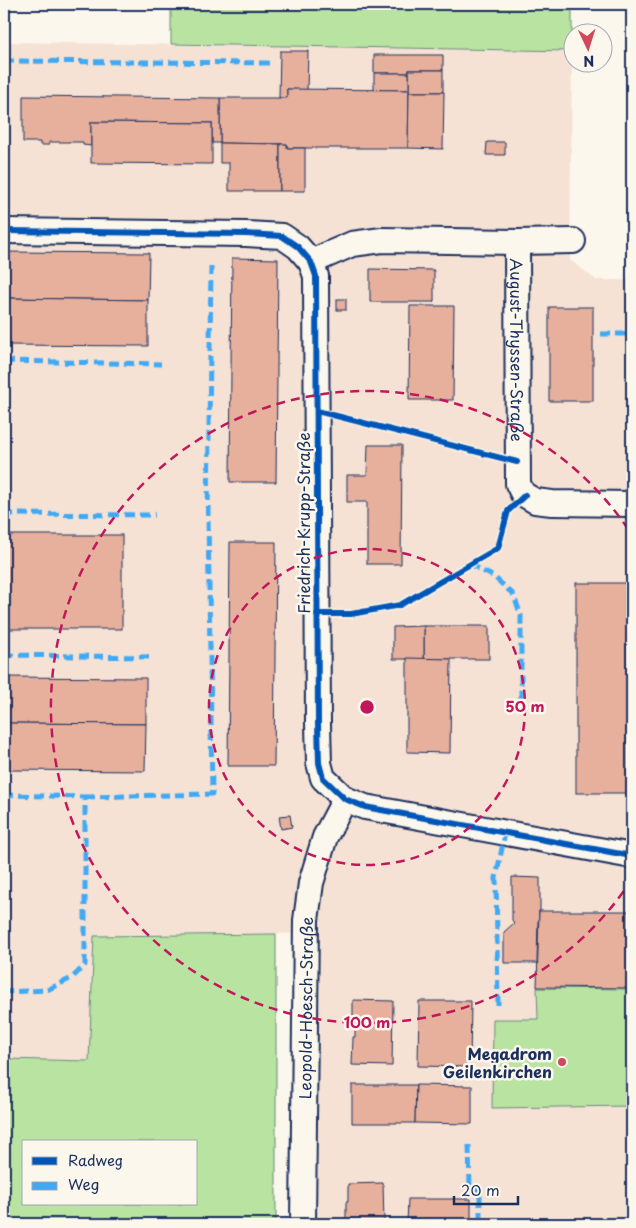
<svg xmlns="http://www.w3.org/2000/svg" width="636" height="1228" font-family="'Playpen Sans',sans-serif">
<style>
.built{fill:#f5e2d4}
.green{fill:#b8e3a0;stroke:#6a897f;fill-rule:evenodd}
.building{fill:#e7b09d;stroke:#1b2f5e}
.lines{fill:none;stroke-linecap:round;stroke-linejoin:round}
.minor-casing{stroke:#1b2f5e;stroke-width:28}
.minor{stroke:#fbf7ec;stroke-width:24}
.quiet{stroke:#3fa9f5;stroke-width:5;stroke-dasharray:10 5;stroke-linecap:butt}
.cycleway-casing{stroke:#fbf7ec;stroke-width:9}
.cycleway{stroke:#0057b8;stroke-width:6}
.ring{fill:none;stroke:#c2185b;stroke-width:2.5;stroke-dasharray:9 6}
.poi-dot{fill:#d1495b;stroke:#fbf7ec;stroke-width:2}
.labels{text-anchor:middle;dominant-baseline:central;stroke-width:5;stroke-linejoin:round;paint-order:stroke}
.street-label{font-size:16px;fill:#1b2f5e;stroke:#fbf7ec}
.poi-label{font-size:16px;font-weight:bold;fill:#1b2f5e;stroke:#fbf7ec;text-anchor:end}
.centre{fill:#c2185b;stroke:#fbf7ec;stroke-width:2.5}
.ring-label{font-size:15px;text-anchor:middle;font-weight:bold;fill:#c2185b;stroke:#fbf7ec;stroke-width:5;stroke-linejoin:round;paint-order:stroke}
</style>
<rect width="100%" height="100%" fill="#fbf7ec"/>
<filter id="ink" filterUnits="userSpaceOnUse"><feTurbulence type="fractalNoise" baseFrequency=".02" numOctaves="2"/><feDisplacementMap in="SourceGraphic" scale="10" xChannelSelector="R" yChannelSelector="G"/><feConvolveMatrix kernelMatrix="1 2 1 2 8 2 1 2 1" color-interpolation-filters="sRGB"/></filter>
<g filter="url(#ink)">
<path class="built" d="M4,42L572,51L570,260L596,280H632V1224H317L319,933L276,934L94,936L89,1061L4,1059Z"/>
<g class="green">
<path d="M171,4H572V51L171,44Z"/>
<path d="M276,934V1224H4V1059L89,1061L94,936ZM24,1142H196V1204H24Z"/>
<path d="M537,988L632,989V1106L492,1108L493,1019H538Z"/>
</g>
<g class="building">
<path d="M280,51H308L307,90L287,89V98H279Z"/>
<path d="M374,55H443V70H409V73H374Z"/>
<rect x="409" y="70" width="34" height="22"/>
<rect x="374" y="73" width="35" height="17"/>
<path d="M287,89L409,90L408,148H287V144L220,143V98H287Z"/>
<path d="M409,92H444L443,149L408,148Z"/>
<path d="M23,96L220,98V143H212V123L91,122V146L83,145V142H49V145H40V142H23Z"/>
<path d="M91,122L212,123V164L91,163Z"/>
<path d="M487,142H505V155H486Z"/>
<path d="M220,143L280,144V191H229V163H220Z"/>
<path d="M280,144H287V148H305V191H280Z"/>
<path d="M4,252L149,253L148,300L4,298Z"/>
<path d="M232,258L278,259L276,482H230Z"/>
<path d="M370,269L434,270V302H370Z"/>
<path d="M4,298L148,300V346L4,345Z"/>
<rect x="337" y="299" width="9" height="11"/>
<path d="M410,306H454L453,400H409Z"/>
<rect x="549" y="307" width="44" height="94"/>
<path d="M368,445H402L401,564H367V502H347V475H367Z"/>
<rect x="4" y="535" width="118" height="94"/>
<path d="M230,542H276L274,766H228Z"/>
<rect x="576" y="583" width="56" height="210"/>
<rect x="424" y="626" width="65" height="33"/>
<path d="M424,626V659H393V627Z"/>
<path d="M407,658L451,659L450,753L407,752Z"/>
<path d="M4,677L146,678V724L4,723Z"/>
<path d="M4,723L146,724L145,771L4,770Z"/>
<path d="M290,815L292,827L281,829L279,816Z"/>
<path d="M512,877L540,878V911H539V921H538L537,963H504V932L514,923L512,920Z"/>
<path d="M539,911H632V988L537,987Z"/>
<path d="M353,1000L393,1001L392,1066L352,1065L353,1037H355V1028L353,1029Z"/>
<path d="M419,1001H471L470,1067L418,1066Z"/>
<path d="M352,1085H416L415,1123H352Z"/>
<path d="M416,1085L472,1086V1124L415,1123Z"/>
<path d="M383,1183L384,1224H346V1202H348V1184Z"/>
<path d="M408,1199H471V1224H407Z"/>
</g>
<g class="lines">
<defs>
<g id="minor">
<path d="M4,231L246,234L282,236L298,247L311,262L316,276L318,724L319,763L323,778L345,799L365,807L632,856"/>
<path id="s1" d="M517,242L518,484L523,494L535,501L552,503L632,504"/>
<path d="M311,262L352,244L382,240L517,242L573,241"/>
<path id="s2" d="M303,1224L306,920L311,883L325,837L345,799"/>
</g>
</defs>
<use href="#minor" class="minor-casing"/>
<use href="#minor" class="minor"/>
<g class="quiet">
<path d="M4,61L274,63"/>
<path d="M601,334H632"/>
<path d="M4,361L161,364"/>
<path d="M4,514L155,515"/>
<path d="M470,564L494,577L513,594L521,615V711"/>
<path d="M4,655L150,657"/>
<path d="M4,795L85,797V965L72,978L47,990L4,992"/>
<path d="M85,797L212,794L208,515L211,265"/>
<path d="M498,1005L496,878L505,833"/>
<path d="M469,1145L470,1189L480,1190V1224"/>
</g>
<defs>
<g id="cycleway">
<path d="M4,231L246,234L282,236L298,247L311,262L316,276L318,724L319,763L323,778L345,799L365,807L632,856"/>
<path d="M317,411L517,462"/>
<path d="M317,614H351L400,605L498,548L508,511L525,495"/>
</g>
</defs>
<use href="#cycleway" class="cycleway-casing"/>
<use href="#cycleway" class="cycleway"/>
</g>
</g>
<g class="ring">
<circle cx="367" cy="707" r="158"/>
<path d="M632 879A316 316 0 1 1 632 535"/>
</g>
<circle class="poi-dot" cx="562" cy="1062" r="5"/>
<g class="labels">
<g class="street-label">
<text stroke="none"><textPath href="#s1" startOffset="108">August-Thyssen-Straße</textPath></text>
<text transform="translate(303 523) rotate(-90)">Friedrich-Krupp-Straße</text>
<text stroke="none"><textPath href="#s2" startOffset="216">Leopold-Hoesch-Straße</textPath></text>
</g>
<g class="poi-label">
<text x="552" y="1053">Megadrom<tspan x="552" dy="18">Geilenkirchen</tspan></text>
</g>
</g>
<circle cx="367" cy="707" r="8" class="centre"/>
<g class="ring-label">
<text x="525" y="712">50 m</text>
<text x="367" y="1028">100 m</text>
</g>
<rect width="636" height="1228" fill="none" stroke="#fbf7ec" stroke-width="20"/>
<rect x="10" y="10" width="616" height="1208" fill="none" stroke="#1b2f5e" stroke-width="2" filter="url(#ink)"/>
<rect x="22" y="1140" width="175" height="65" fill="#fbf7ec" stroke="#a1a7b3"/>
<rect x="32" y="1157" width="25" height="8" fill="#0057b8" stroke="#a1a7b3"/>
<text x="68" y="1166" font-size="15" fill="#1b2f5e">Radweg</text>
<rect x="32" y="1182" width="25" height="8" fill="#3fa9f5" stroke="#a1a7b3"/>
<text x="68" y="1190" font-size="15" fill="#1b2f5e">Weg</text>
<g transform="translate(588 48) rotate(176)"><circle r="24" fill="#fbf7ec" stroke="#a1a7b3"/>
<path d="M0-4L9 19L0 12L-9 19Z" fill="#d1495b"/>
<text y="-8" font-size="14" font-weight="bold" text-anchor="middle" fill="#1b2f5e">N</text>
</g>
<path d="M454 1196v8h64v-8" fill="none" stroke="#1b2f5e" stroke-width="2.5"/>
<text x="461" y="1196" font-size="15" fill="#1b2f5e" stroke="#fbf7ec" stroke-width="4" paint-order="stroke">20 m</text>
</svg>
